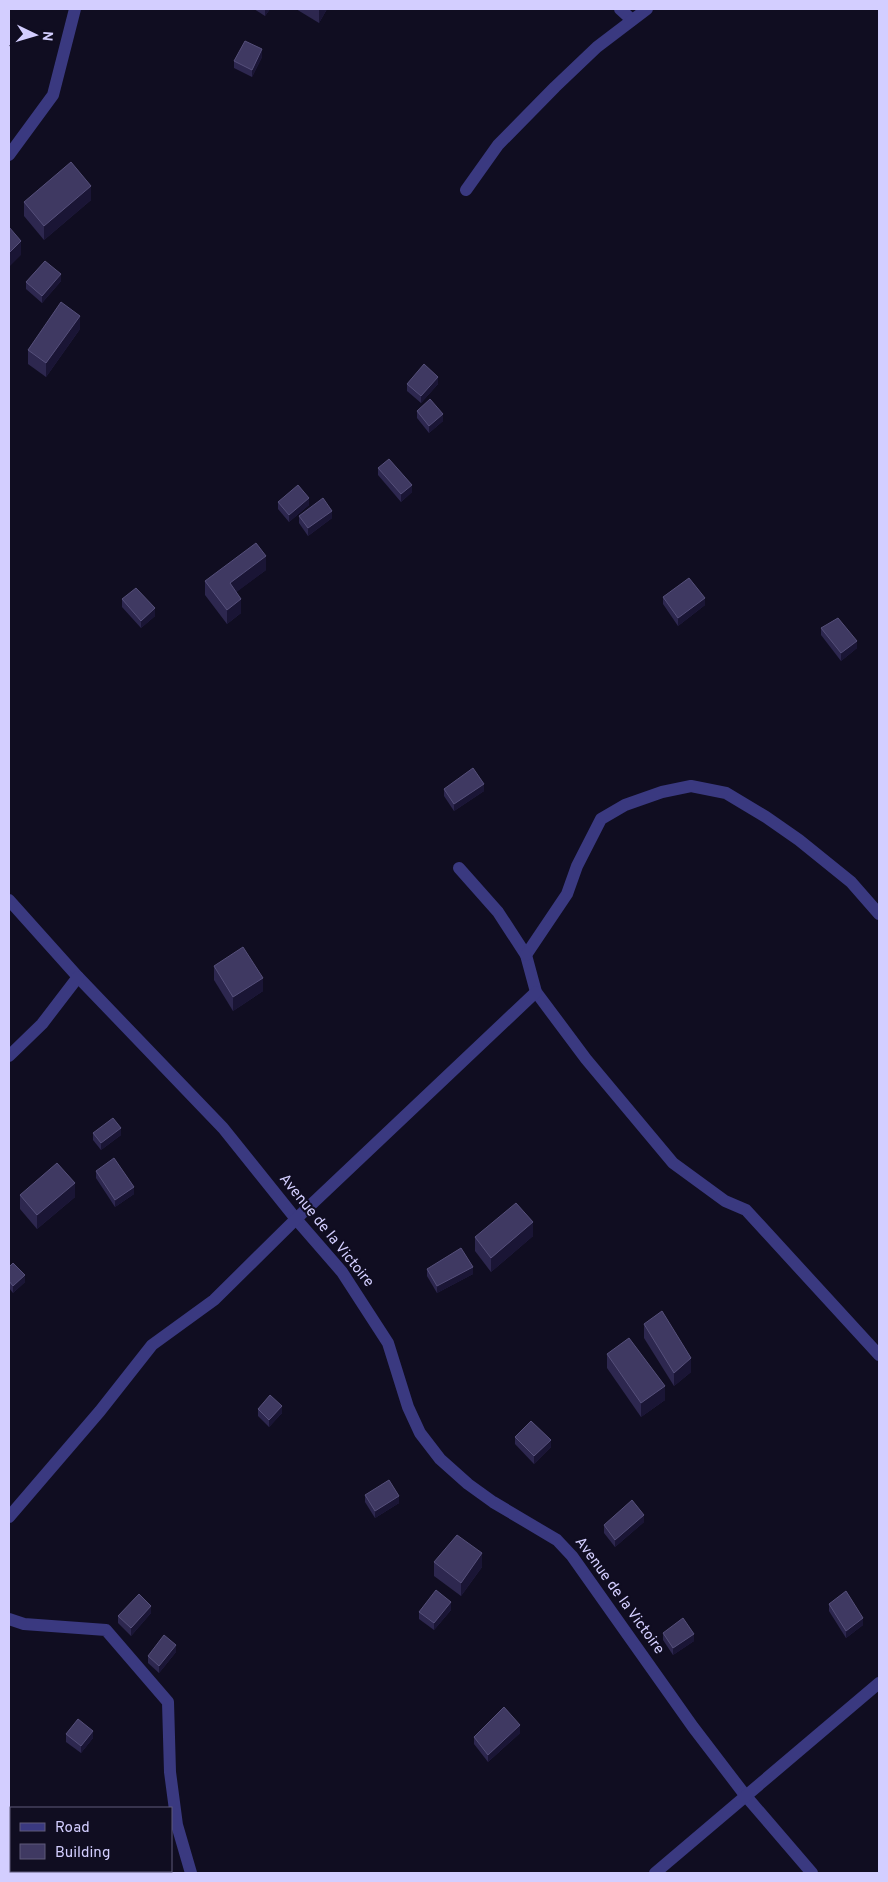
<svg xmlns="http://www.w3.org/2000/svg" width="888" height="1882" font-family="Overpass,sans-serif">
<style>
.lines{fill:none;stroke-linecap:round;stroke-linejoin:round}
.street{stroke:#3a3980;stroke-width:12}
.wall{fill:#2d274f}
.shaded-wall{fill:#1a1535}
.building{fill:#3f3962;stroke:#56507b}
.labels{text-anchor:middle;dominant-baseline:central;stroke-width:4;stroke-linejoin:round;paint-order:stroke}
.street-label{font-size:15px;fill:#d3ceff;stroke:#100d21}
</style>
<rect width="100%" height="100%" fill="#100d21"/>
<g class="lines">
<g class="street">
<path d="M620,9L632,20"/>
<path d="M9,155L53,95L75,9"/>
<path d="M466,190L498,145L555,87L597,47L647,9"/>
<path d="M459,868L498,912L526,955L536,992L586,1059L673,1163L725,1201L746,1210L879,1355"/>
<path d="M9,900L78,977L223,1128L296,1219L342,1272L388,1343L408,1407L420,1433L440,1459L468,1484L493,1502L557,1540L572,1556L693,1727L745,1795L812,1873"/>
<path d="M526,955L567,894L577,866L601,819L625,805L662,792L691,786L726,793L766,817L799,840L851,882L879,914"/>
<path d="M9,1056L42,1024L78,977"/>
<path d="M9,1517L100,1411L152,1345L214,1300L296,1219L536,992"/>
<path d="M9,1619L24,1624L106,1630L168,1702L170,1772L177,1825L191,1873"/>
<path d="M655,1873L879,1683"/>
</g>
</g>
<g class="wall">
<path d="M254,9H270L265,16Z"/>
<path d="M296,9H327L319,23Z"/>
<path d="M262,57L252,77L234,68V61Z"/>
<path d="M91,200L44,240L24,216V202Z"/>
<path d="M61,281L42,303L26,289V282Z"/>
<path d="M80,329L46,377L28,364V350Z"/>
<path d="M407,384H438L421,403L407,391Z"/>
<path d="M417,411L443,421L429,433L417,418Z"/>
<path d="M378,468L412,492L401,502L378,475Z"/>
<path d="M278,502L309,505L289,522L278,509Z"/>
<path d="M299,516L332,518L308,536L299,523Z"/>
<path d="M266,570L236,592L241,613L227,624L205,595V581Z"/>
<path d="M663,597L705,605L678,626L663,604Z"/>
<path d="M122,599L155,616L141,628L122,607Z"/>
<path d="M821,628L857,648L841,661L821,635Z"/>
<path d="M444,789L484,791L454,811L444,796Z"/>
<path d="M214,966L263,991L233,1011L214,980Z"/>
<path d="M93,1133L121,1135L101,1150L93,1140Z"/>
<path d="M96,1171L134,1194L115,1207L96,1178Z"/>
<path d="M20,1195L75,1197L37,1229L20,1209Z"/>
<path d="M533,1236L491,1272L475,1251V1237Z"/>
<path d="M9,1267L25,1282L13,1293L9,1288Z"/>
<path d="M427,1269L473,1274L437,1293L427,1276Z"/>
<path d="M644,1324L691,1372L674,1386L644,1338Z"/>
<path d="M607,1354L665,1400L641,1417L607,1368Z"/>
<path d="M258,1409L282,1413L269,1427L258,1416Z"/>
<path d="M515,1437L551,1447L534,1464L515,1444Z"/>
<path d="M365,1495L399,1503L375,1518L365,1502Z"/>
<path d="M644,1522L615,1547L604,1533V1525Z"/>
<path d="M434,1562L482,1567L461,1596L434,1576Z"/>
<path d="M829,1604L863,1625L846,1638L829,1611Z"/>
<path d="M451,1610L434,1630L419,1619V1612Z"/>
<path d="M151,1613L131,1636L118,1623V1616Z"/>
<path d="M663,1633L694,1641L673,1655L663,1640Z"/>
<path d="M176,1652L159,1673L148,1663V1656Z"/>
<path d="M520,1733L488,1762L474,1744V1737Z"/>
<path d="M66,1734L93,1738L81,1753L66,1742Z"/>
</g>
<g class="shaded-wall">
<path d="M265,9H270L265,16Z"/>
<path d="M319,9H327L319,23Z"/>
<path d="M262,49V57L252,77V70Z"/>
<path d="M91,186V200L44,240V226Z"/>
<path d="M21,241V255L9,267V253Z"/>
<path d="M61,274V281L42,303V296Z"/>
<path d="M80,316V329L46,377V363Z"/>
<path d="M438,377V384L421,403V396Z"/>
<path d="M443,414V421L429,433V426Z"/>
<path d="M412,485V492L401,502V494Z"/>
<path d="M309,498V505L289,522V515Z"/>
<path d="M332,511V518L308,536V528Z"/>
<path d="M266,556V570L230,597V583Z"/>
<path d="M705,598V605L678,626V618Z"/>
<path d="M241,599V613L227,624V610Z"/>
<path d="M155,608V616L141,628V621Z"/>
<path d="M857,641V648L841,661V653Z"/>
<path d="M484,784V791L454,811V804Z"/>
<path d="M263,978V991L233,1011V997Z"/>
<path d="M121,1128V1135L101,1150V1143Z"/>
<path d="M75,1183V1197L37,1229V1215Z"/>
<path d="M134,1187V1194L115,1207V1200Z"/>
<path d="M533,1222V1236L491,1272V1258Z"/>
<path d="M473,1267V1274L437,1293V1286Z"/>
<path d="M25,1275V1282L13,1293V1286Z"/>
<path d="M691,1358V1372L674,1386V1373Z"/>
<path d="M665,1386V1400L641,1417V1403Z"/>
<path d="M282,1406V1413L269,1427V1420Z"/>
<path d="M551,1440V1447L534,1464V1456Z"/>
<path d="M399,1496V1503L375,1518V1511Z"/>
<path d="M644,1515V1522L615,1547V1540Z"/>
<path d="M482,1553V1567L461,1596V1583Z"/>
<path d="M451,1602V1610L434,1630V1623Z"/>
<path d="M151,1606V1613L131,1636V1628Z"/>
<path d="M863,1618V1625L846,1638V1631Z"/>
<path d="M694,1634V1641L673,1655V1648Z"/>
<path d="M176,1645V1652L159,1673V1666Z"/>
<path d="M520,1725V1733L488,1762V1755Z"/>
<path d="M93,1731V1738L81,1753V1746Z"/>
</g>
<g class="building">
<path d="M245,41L262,49L252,70L234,61Z"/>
<path d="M71,162L91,186L44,226L24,202Z"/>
<path d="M9,227L21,241L9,253Z"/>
<path d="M45,261L61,274L42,296L26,282Z"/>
<path d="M61,302L80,316L46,363L28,350Z"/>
<path d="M424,364L438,377L421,396L407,384Z"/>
<path d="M430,399L443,414L429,426L417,411Z"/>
<path d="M389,459L412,485L401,494L378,468Z"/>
<path d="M298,485L309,498L289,515L278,502Z"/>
<path d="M323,498L332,511L308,528L299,516Z"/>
<path d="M256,543L266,556L230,583L241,599L227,610L205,581Z"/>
<path d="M689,578L705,598L678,618L663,597Z"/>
<path d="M136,588L155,608L141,621L122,599Z"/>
<path d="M838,618L857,641L841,653L821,628Z"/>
<path d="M473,768L484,784L454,804L444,789Z"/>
<path d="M243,947L263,978L233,997L214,966Z"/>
<path d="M113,1118L121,1128L101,1143L93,1133Z"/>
<path d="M114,1158L134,1187L115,1200L96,1171Z"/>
<path d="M57,1163L75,1183L37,1215L20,1195Z"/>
<path d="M516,1203L533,1222L491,1258L475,1237Z"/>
<path d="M461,1248L473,1267L437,1286L427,1269Z"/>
<path d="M13,1263L25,1275L13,1286L9,1281V1267Z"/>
<path d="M662,1311L691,1358L674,1373L644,1324Z"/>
<path d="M629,1338L665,1386L641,1403L607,1354Z"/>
<path d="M270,1395L282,1406L269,1420L258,1409Z"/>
<path d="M531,1421L551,1440L534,1456L515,1437Z"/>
<path d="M389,1480L399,1496L375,1511L365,1495Z"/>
<path d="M632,1500L644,1515L615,1540L604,1525Z"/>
<path d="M457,1535L482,1553L461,1583L434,1562Z"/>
<path d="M436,1590L451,1602L434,1623L419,1612Z"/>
<path d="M846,1591L863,1618L846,1631L829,1604Z"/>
<path d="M139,1594L151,1606L131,1628L118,1616Z"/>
<path d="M683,1618L694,1634L673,1648L663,1633Z"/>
<path d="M164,1635L176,1645L159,1666L148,1656Z"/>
<path d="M504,1707L520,1725L488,1755L474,1737Z"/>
<path d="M78,1719L93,1731L81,1746L66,1734Z"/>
</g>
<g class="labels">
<g class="street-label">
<text transform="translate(326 1231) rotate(51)">Avenue de la Victoire</text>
<text transform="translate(619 1596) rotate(54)">Avenue de la Victoire</text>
</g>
</g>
<rect width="888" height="1882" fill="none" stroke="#d3ceff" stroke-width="20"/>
<rect x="10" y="1807" width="162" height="65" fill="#100d21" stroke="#5e5a7a"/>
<rect x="20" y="1823" width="25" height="8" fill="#3a3980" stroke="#5e5a7a"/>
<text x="55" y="1832" font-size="15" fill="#d3ceff">Road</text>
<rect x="20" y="1844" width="25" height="15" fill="#3f3962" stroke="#5e5a7a"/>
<text x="55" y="1857" font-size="15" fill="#d3ceff">Building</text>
<g transform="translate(35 35) rotate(95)" stroke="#100d21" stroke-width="4" paint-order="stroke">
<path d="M0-4L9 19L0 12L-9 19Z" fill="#d3ceff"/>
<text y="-8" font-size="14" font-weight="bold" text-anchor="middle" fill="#d3ceff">N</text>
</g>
</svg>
